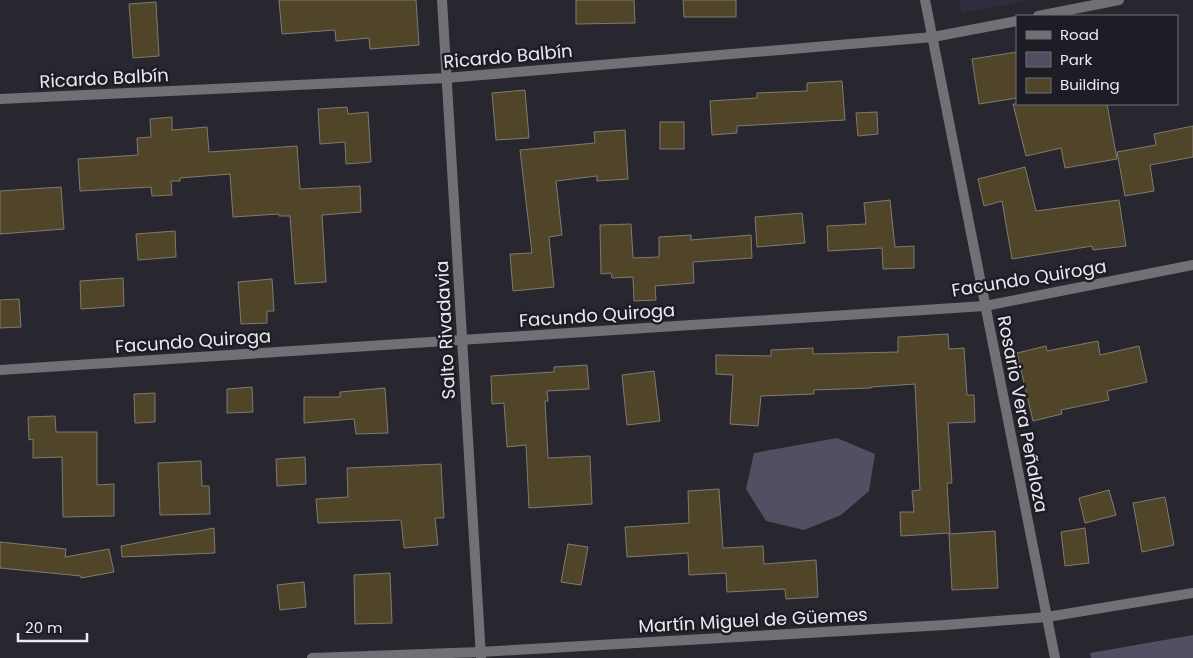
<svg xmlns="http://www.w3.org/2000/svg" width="1193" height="658" font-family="Poppins,sans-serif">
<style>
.built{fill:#2f2d3d}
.green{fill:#514f61}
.building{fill:#504528;stroke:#7f7b71}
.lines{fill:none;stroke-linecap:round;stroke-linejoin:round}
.street{stroke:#707075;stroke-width:10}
.labels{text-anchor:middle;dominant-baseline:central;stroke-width:5;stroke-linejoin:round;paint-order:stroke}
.street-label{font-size:18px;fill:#ebeaf0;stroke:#1e1d26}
</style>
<rect width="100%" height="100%" fill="#282730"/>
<path class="built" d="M959,0H1031L962,13Z"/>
<g class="green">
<path d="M837,438L875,454L869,491L841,515L804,530L766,521L746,489L754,453Z"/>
<path d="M1193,635V658H1091L1090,653Z"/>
</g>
<g class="building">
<path d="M279,0H416L419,45L370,49L369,38L336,41L335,30L282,34Z"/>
<path d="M576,0H634L635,23L576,24Z"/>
<path d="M683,0H736V17H684Z"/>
<path d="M156,2L159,56L133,58L129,4Z"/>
<path d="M1017,52V98L979,104L972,59Z"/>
<path d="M842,81L845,120L737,126V133L712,135L710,101L757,98V93L807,91V83Z"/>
<path d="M525,90L529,138L496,140L492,93Z"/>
<path d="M1013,104H1107L1117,159L1065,168L1061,148L1026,156Z"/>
<path d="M347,107L348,114L368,112L371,162L346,164L345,142L320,144L318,109Z"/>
<path d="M877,112L878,134L858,136L856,113Z"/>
<path d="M172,117V130L207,127L209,152L297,146L300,189L360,186L361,212L322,215L326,282L295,284L290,216H279V214L233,217L230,174L180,178V181H171L172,195L152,196L151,187L80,191L78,159L138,155L137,138L151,137L150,119Z"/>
<rect x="660" y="122" width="24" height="27"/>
<path d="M1193,126V157L1150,165L1154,191L1125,196L1117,152L1156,145L1154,134Z"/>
<path d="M625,130L628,179L597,181V176L556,181L562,235L549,237L554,287L513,291L510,254L532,253L520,150L595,143L594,132Z"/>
<path d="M1025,167L1036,211L1119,200L1126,246L1093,250L1092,246L1012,259L1002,201L984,206L978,179Z"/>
<path d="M61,187L64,229L0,234V191Z"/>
<path d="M890,200L895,247L914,246V268L883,269L882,248L828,251L827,226L866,224L864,203Z"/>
<path d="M802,213L805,243L757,247L755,217Z"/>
<path d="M631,224L633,258L659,257V237L691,235V240L751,235L752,258L693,262L694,283L655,286L656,300L634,301L633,277L612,278L611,273L601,274L600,225Z"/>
<path d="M175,231L176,257L138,260L136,234Z"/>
<path d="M123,278L124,306L81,309L80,281Z"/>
<path d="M272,279L274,311H267V323L241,324L238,282Z"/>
<path d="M19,299L21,327L0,328V300Z"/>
<path d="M948,334L949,349L964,348L967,395H974L975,422L948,423L952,483H947L950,533L901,536L900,512H914L912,491L920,490L915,384L871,387V388L814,390V394L761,396L758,426L730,424L733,375L716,374V355L771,356V350L813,348V354L898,352V337Z"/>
<path d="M1098,341L1100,355L1139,346L1147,382L1107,391L1109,400L1061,410L1062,414L1033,421L1017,353L1046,346L1047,351Z"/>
<path d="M587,365L589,389L547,391L548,401H545L548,458L590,456L592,504L529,508L526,445L507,447L504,403L492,404L491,376L554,372V367Z"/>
<path d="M654,371L660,421L627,425L622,375Z"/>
<path d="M252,387L253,412L227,413V389Z"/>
<path d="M385,388L388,433L356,434L354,419L304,423V397H340V392Z"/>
<path d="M155,393V422L135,423L134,394Z"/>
<path d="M55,416L56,432H97V485L114,484V516L63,517L62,457L33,458V439L29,440L28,417Z"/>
<path d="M305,457L306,484L277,486L276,459Z"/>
<path d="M201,461L202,486H209L210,514L160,515L158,463Z"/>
<path d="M441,464L444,518H435L438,545L404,548L401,520L318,523L316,499L348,497L347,468Z"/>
<path d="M719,489L723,548L763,546L764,564L816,560L818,597L786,599L785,589L727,592L726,573L689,575L688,553L627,557L625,527L689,523L688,491Z"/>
<path d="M1109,490L1116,515L1085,523L1079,498Z"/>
<path d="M1165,497L1174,545L1142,552L1133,503Z"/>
<path d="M214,528L215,553L122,557L121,546Z"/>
<path d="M1085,528L1089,563L1065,566L1061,532Z"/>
<path d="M995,531L998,588L952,590L949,534Z"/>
<path d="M0,542L66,549L65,557L109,549L114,572L81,578V576L0,568Z"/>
<path d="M568,544L588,547L581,585L561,582Z"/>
<path d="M390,573L392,623L355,624L354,575Z"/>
<path d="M304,582L306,607L280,610L277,585Z"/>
</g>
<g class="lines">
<g class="street">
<path d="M442,0L481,658"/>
<path d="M925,0L1055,658"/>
<path d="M1038,16L1119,0"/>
<path d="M0,99L446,78L933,37L1017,21"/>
<path d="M0,370L985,306L1193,265"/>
<path d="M312,658L480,652L945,625L1047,617L1193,593"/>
</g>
</g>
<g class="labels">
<g class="street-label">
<text transform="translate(508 56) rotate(-5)">Ricardo Balbín</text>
<text transform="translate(104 78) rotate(-3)">Ricardo Balbín</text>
<text transform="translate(1029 278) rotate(-9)">Facundo Quiroga</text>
<text transform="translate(597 315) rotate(-4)">Facundo Quiroga</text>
<text transform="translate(445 330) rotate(-93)">Salto Rivadavia</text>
<text transform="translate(193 341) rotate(-4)">Facundo Quiroga</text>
<text transform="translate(1023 414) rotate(79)">Rosario Vera Peñaloza</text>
<text transform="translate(753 620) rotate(-3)">Martín Miguel de Güemes</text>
</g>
</g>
<rect x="1016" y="15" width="162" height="90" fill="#1e1d26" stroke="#706f77"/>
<rect x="1026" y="31" width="25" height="8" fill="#707075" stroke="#706f77"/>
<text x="1060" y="40" font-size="15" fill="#ebeaf0">Road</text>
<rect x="1026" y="52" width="25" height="15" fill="#514f61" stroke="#706f77"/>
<text x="1060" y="65" font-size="15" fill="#ebeaf0">Park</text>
<rect x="1026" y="78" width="25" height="15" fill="#504528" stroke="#706f77"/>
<text x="1060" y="90" font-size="15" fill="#ebeaf0">Building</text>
<path d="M18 633v8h69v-8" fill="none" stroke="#ebeaf0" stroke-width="2.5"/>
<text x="25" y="633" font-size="15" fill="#ebeaf0" stroke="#1e1d26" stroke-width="4" paint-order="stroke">20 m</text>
</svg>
